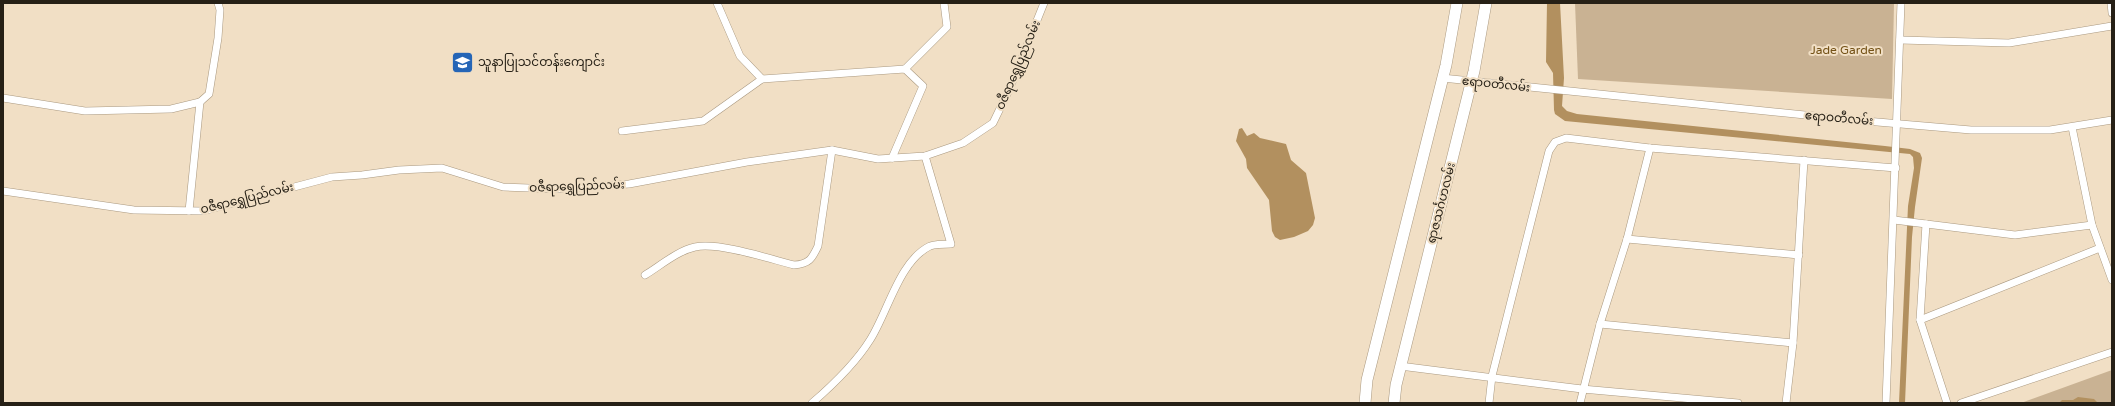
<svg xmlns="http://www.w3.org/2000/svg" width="2115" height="406" font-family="'Varela Round','Noto Sans Myanmar',sans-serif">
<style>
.green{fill:#c9b293}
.water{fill:#b2905f}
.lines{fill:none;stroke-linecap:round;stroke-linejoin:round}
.street-casing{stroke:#aa9980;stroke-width:8}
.primary-casing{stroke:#aa9980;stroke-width:12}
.street{stroke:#fff;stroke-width:7}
.primary{stroke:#fff;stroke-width:11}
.labels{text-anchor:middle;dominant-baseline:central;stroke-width:4;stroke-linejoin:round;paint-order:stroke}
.park-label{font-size:12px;fill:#735116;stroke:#f1dfc5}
.poi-label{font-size:12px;fill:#262016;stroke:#f1dfc5;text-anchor:start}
.street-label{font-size:12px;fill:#262016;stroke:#f1dfc5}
</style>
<rect width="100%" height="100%" fill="#f1dfc5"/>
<g class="green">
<path d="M1575,3H1894L1892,99L1578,79Z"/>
<path d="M2112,370V403H2021Z"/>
</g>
<g class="water">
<path d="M1547,3H1560L1564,78L1562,106L1567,111L1577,114L1885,146L1910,149L1920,153L1922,158L1915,207L1912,237L1905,403H1899L1908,206L1914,168L1913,157L1910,154L1565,121L1555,114L1554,110L1553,73L1546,62Z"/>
<path d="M1242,128L1247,136L1254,133L1260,138L1286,144L1291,160L1306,173L1315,218L1313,225L1308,231L1294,237L1280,240L1275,237L1272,231L1269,200L1247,168L1246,159L1236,141L1239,129Z"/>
<path d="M2078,397L2094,399L2098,403H2059L2062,400H2073Z"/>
</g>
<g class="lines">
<defs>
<g id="street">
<path d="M717,3L740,56L762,79L905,69L923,86L892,158"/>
<path d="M2111,3L2112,13"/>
<path d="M1900,40L2009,43L2112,26"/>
<path d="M905,69L947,27L944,3"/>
<path d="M1442,78L1854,120L1971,130H2050L2112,120"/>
<path d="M3,98L85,111L171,109L200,102L209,94L218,38L220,10L218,3"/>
<path d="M2072,127L2092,225L2112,280"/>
<path d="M622,131L703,121L762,79"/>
<path d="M3,191L134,210L203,211L332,177L362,175L399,170L442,168L503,187L557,189L629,184L747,162L832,150L878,159L925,156L963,143L993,123L1009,90L1044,3"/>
<path d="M189,211L200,102"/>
<path d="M1894,220L2015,235L2092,225"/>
<path d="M1926,224L1920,320L1947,403"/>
<path d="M1627,239L1799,255"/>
<path d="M645,275C660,266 677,251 695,247C719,242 770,259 794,265C809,264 812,259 818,246L832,150"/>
<path d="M1920,320L2100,248"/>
<path d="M1600,324L1793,343"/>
<path d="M1400,366L1582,389L1738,403"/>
<path d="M812,403C834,384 855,364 870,340C888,312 899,261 930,246C936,244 944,244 951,244L925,156"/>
<path d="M1489,403L1492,376L1549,151L1555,142L1566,138L1650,148L1896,168"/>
<path d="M1580,403L1600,324L1627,239L1650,148"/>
<path d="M1786,403L1793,343L1804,160"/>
<path d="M1886,403L1901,3"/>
<path d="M1961,403L2112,352"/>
</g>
<g id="primary">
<path d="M1365,403L1367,380L1446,65L1457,3"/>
<path d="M1394,403L1396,385L1474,71L1486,3"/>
</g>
</defs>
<use href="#street" class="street-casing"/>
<use href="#primary" class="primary-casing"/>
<use href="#street" class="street"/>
<use href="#primary" class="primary"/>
</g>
<defs>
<symbol id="school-square" viewBox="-11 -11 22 22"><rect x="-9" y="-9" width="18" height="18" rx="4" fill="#2565b6" stroke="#f1dfc5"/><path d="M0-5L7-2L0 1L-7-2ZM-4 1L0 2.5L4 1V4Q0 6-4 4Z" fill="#fff"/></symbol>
</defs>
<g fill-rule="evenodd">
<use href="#school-square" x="450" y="50" width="25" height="25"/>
</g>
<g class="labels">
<g class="park-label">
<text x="1846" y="50">Jade Garden</text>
</g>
<g class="poi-label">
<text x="478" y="62">သူနာပြုသင်တန်းကျောင်း</text>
</g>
<g class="street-label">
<text transform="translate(1018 65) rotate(-67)">ဝဇီရာရွှေပြည်လမ်း</text>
<text transform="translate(1496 84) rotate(6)">ဧရာဝတီလမ်း</text>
<text transform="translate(1839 118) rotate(5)">ဧရာဝတီလမ်း</text>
<text transform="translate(577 186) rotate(-2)">ဝဇီရာရွှေပြည်လမ်း</text>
<text transform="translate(247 198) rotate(-14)">ဝဇီရာရွှေပြည်လမ်း</text>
<text transform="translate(1441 203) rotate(-76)">ရာဇသင်္ဂဟလမ်း</text>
</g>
</g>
<rect width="2115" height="406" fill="none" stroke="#262016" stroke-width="8"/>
</svg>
